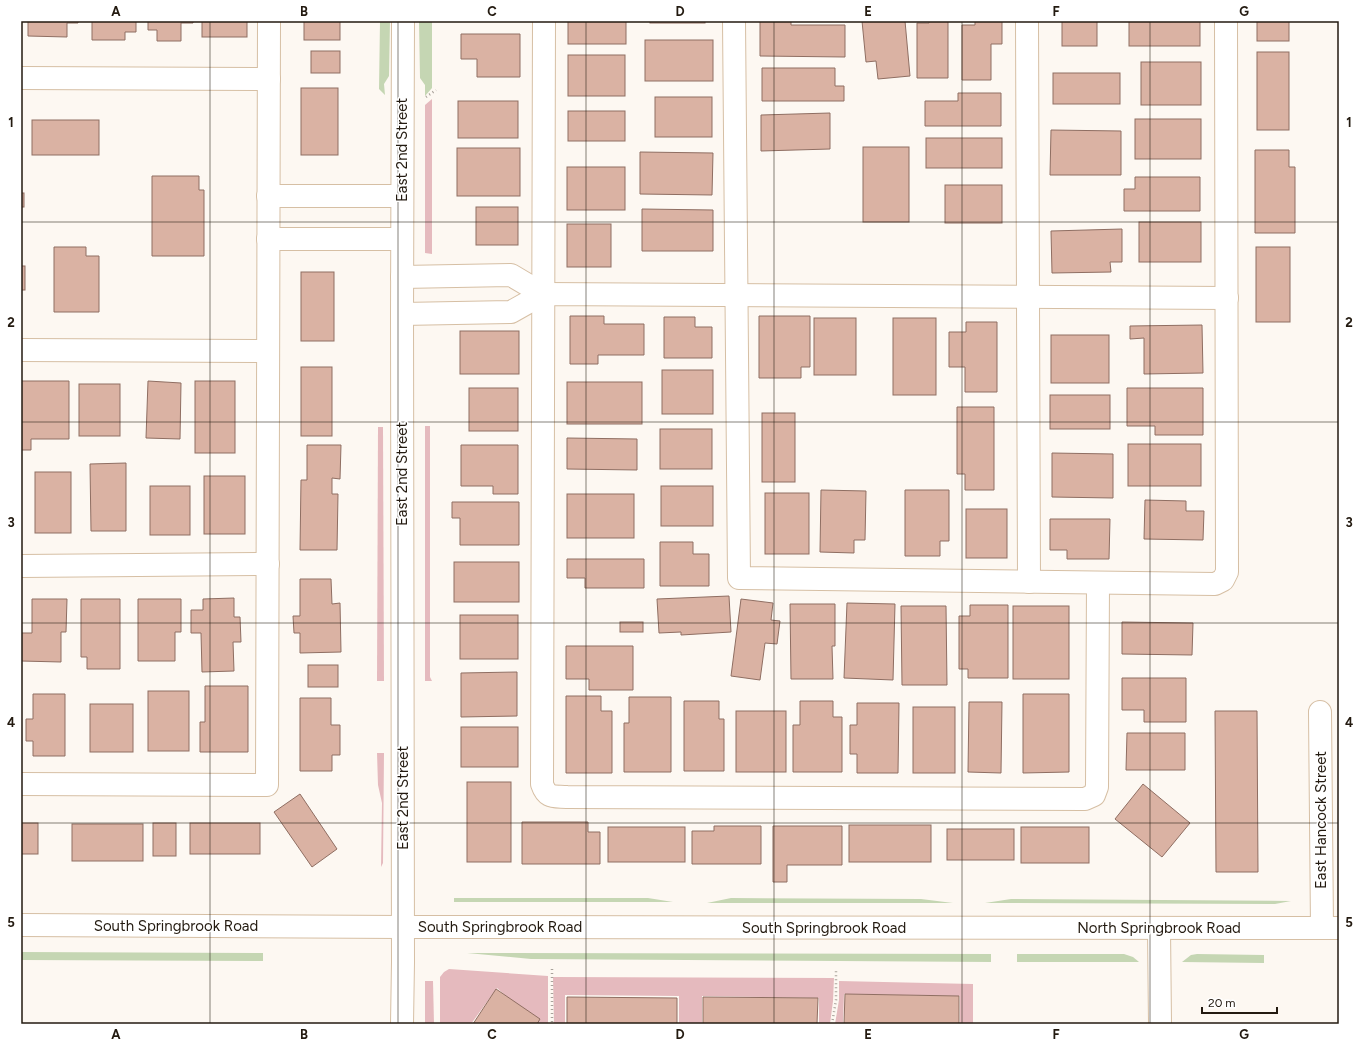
<svg xmlns="http://www.w3.org/2000/svg" width="1360" height="1045" font-family="Figtree,sans-serif">
<style>
.green{fill:#e5babe}
.water{fill:#c5d6b3}
.building{fill:#dab2a3;stroke:#8f6e62}
.lines{fill:none;stroke-linecap:round;stroke-linejoin:round}
.minor-casing{stroke:#d6bfa4;stroke-width:24}
.highway-casing{stroke:#d6bfa4;stroke-width:24}
.path{stroke:#a9a29b;stroke-width:2.5;stroke-dasharray:1 3;stroke-linecap:butt}
.minor{stroke:#fff;stroke-width:22}
.highway{stroke:#fff;stroke-width:22}
.grid{fill:none;stroke:#231a10;stroke-width:1;stroke-opacity:0.55}
.labels{text-anchor:middle;dominant-baseline:central;stroke-width:3;stroke-linejoin:round;paint-order:stroke}
.street-label{font-size:15px;fill:#231a10;stroke:#fff}
.neatline{fill:none;stroke:#231a10;stroke-width:1.5}
.grid-label{font-size:13px;text-anchor:middle;font-weight:bold;fill:#231a10}
</style>
<rect width="100%" height="100%" fill="#fdf8f2"/>
<g class="green">
<path d="M432,99V254L425,253V105Z"/>
<path d="M425,426H430V677L432,681H425Z"/>
<path d="M378,427H383L384,681H377Z"/>
<path d="M377,753H384L383,863L381,867L382,803L378,785Z"/>
<path d="M449,969L548,976V1024H537L497,988L471,1024H440V977L444,972Z"/>
<path d="M553,977L834,978L833,1001L830,1024H819V998L702,996V1024H679V996L565,995V1024H554Z"/>
<path d="M425,981H433L434,1024H425Z"/>
<path d="M839,981L973,984V1024H960V996L844,994L843,1024H835L839,1000Z"/>
</g>
<g class="water">
<path d="M380,21H390L389,76L384,84L385,95L379,89Z"/>
<path d="M419,21H432V88L425,96V85L420,78Z"/>
<path d="M454,898H648L673,902H454Z"/>
<path d="M731,898L921,899L953,903H707Z"/>
<path d="M1011,899L1291,901L1275,904L985,903Z"/>
<path d="M21,952L263,953V961L21,960Z"/>
<path d="M467,953L991,954V962L531,959Z"/>
<path d="M1017,954H1124L1133,957L1139,962H1017Z"/>
<path d="M1197,954L1264,955V963L1182,962L1191,955Z"/>
</g>
<g class="building">
<path d="M28,21H78V23H67V37L28,36Z"/>
<path d="M92,21H136V32H125V40H92Z"/>
<path d="M148,21H193V23H181V41H157V30H148Z"/>
<rect x="202" y="21" width="45" height="16"/>
<rect x="304" y="21" width="36" height="19"/>
<rect x="568" y="21" width="58" height="23"/>
<rect x="650" y="21" width="55" height="2"/>
<path d="M760,21H791V25H845V57L760,56Z"/>
<path d="M862,21H905L910,76L878,79L876,61L866,62Z"/>
<path d="M929,21H948V78H917V23H929Z"/>
<path d="M975,21H1002V44H991V80H962V25H975Z"/>
<rect x="1062" y="21" width="35" height="25"/>
<rect x="1129" y="21" width="71" height="25"/>
<rect x="1257" y="21" width="32" height="20"/>
<path d="M461,34H520V77H477V59H461Z"/>
<rect x="645" y="40" width="68" height="41"/>
<rect x="311" y="51" width="29" height="22"/>
<rect x="1257" y="52" width="32" height="78"/>
<rect x="568" y="55" width="57" height="41"/>
<rect x="1141" y="62" width="60" height="43"/>
<path d="M762,68H835V86H844V101H762Z"/>
<rect x="1053" y="73" width="67" height="31"/>
<rect x="301" y="88" width="37" height="67"/>
<path d="M958,93H1001V126H925V101H958Z"/>
<rect x="655" y="97" width="57" height="40"/>
<rect x="458" y="101" width="60" height="37"/>
<rect x="568" y="111" width="57" height="30"/>
<path d="M830,113V149L761,151V115Z"/>
<rect x="1135" y="119" width="66" height="40"/>
<rect x="32" y="120" width="67" height="35"/>
<path d="M1051,130L1121,131V175H1050Z"/>
<rect x="926" y="138" width="76" height="30"/>
<rect x="863" y="147" width="46" height="75"/>
<rect x="457" y="148" width="63" height="48"/>
<path d="M1255,150H1289V167H1295V233H1255Z"/>
<path d="M640,152L713,153L712,195L640,194Z"/>
<rect x="567" y="167" width="58" height="43"/>
<path d="M152,176H199V190H204V256H152Z"/>
<path d="M1135,177H1200V211H1124V189H1135Z"/>
<rect x="945" y="185" width="57" height="38"/>
<rect x="21" y="193" width="3" height="14"/>
<rect x="476" y="207" width="42" height="38"/>
<path d="M642,209L713,210V251H642Z"/>
<rect x="1139" y="222" width="62" height="40"/>
<rect x="567" y="224" width="44" height="43"/>
<path d="M1122,229V262H1110L1111,272L1052,273L1051,231Z"/>
<path d="M54,247H86V256H99V312H54Z"/>
<rect x="1256" y="247" width="34" height="75"/>
<rect x="21" y="266" width="4" height="24"/>
<rect x="301" y="272" width="33" height="69"/>
<path d="M570,316H604V324H644V355H598V364H570Z"/>
<path d="M759,316H810V367H801V378H759Z"/>
<path d="M664,317H695V327H712V358H664Z"/>
<rect x="814" y="318" width="42" height="57"/>
<rect x="893" y="318" width="43" height="77"/>
<path d="M966,322H997V392H965V367H949V332H966Z"/>
<path d="M1202,325L1203,373L1144,374V338L1130,339V326Z"/>
<rect x="460" y="331" width="59" height="43"/>
<rect x="1051" y="335" width="58" height="48"/>
<rect x="301" y="367" width="31" height="69"/>
<rect x="662" y="370" width="51" height="44"/>
<path d="M21,381H69V439H31V450H21Z"/>
<path d="M148,381L181,383L180,439L146,438Z"/>
<rect x="195" y="381" width="40" height="72"/>
<rect x="567" y="382" width="75" height="42"/>
<rect x="79" y="384" width="41" height="52"/>
<rect x="469" y="388" width="49" height="43"/>
<path d="M1127,388H1203V435H1155V426H1127Z"/>
<rect x="1050" y="395" width="60" height="34"/>
<path d="M957,407H994V490H965V474H957Z"/>
<rect x="762" y="413" width="33" height="69"/>
<rect x="660" y="429" width="52" height="40"/>
<path d="M567,438L637,439V470L567,469Z"/>
<rect x="1128" y="444" width="73" height="42"/>
<path d="M307,445H341L340,479L332,478V494H338L337,550H300L301,480H307Z"/>
<path d="M461,445H518V494H493V486H461Z"/>
<path d="M1052,453L1113,454V498L1052,497Z"/>
<path d="M126,463V531H91L90,464Z"/>
<rect x="35" y="472" width="36" height="61"/>
<rect x="204" y="476" width="41" height="58"/>
<rect x="150" y="486" width="40" height="49"/>
<rect x="661" y="486" width="52" height="40"/>
<path d="M821,490L866,491L865,540H854V553L820,552Z"/>
<path d="M905,490H949V541H940V556H905Z"/>
<rect x="765" y="493" width="44" height="61"/>
<rect x="567" y="494" width="67" height="44"/>
<path d="M1145,500L1186,501V511H1204L1203,540L1144,539Z"/>
<path d="M452,502H519V545H460V518H452Z"/>
<rect x="966" y="509" width="41" height="49"/>
<path d="M1050,519H1110L1109,559H1067V550H1050Z"/>
<path d="M660,542H693V554H709V586H660Z"/>
<path d="M567,559H644V588H585V578H567Z"/>
<rect x="454" y="562" width="65" height="40"/>
<path d="M300,579H331L332,604L340,603L341,652L300,653V633H294L293,616H300Z"/>
<path d="M729,596L731,632L681,635V632L659,633L657,599Z"/>
<path d="M234,598V617H240L241,642H233L234,671L202,672L201,633H191V610H203V599Z"/>
<path d="M32,599H67L66,632H61V662L21,661V633H32Z"/>
<path d="M81,599H120V669H87V657H81Z"/>
<path d="M138,599H181V632H175V661H138Z"/>
<path d="M741,599L773,603L771,620L780,621L777,644L765,643L760,680L731,676Z"/>
<path d="M847,603L895,604L893,680L844,678Z"/>
<path d="M790,604H835V646H832L833,679H791Z"/>
<path d="M970,605H1008V678H968V669H959V616H970Z"/>
<path d="M901,606H946L947,685H902Z"/>
<rect x="1013" y="606" width="56" height="73"/>
<rect x="460" y="615" width="58" height="44"/>
<rect x="620" y="622" width="23" height="10"/>
<path d="M1122,622L1193,623L1192,655L1122,654Z"/>
<path d="M566,646H633V690H589V679H566Z"/>
<rect x="308" y="665" width="30" height="22"/>
<path d="M517,672V716L461,717V673Z"/>
<path d="M1122,678H1186V722H1144V710H1122Z"/>
<path d="M205,686H248V752H200V722H205Z"/>
<rect x="148" y="691" width="41" height="60"/>
<path d="M33,694H65V756H33V741H26V719H33Z"/>
<path d="M1023,694H1069V772L1023,773Z"/>
<path d="M566,696H601V711H612V773H566Z"/>
<path d="M629,697H671V772H624V723H629Z"/>
<path d="M300,698H331V725H340V755H332V771H300Z"/>
<path d="M684,701H719V719H724V771H684Z"/>
<path d="M800,701H833V717H842V772H793V725H800Z"/>
<path d="M969,702H1002L1001,773L968,772Z"/>
<path d="M857,703H899L898,773H857V754H850V725H857Z"/>
<rect x="90" y="704" width="43" height="48"/>
<rect x="913" y="707" width="42" height="66"/>
<rect x="736" y="711" width="50" height="61"/>
<path d="M1215,711H1257L1258,872H1216Z"/>
<rect x="461" y="727" width="57" height="40"/>
<path d="M1127,733H1185V770H1126Z"/>
<rect x="467" y="782" width="44" height="80"/>
<path d="M1143,784L1190,823L1162,857L1115,819Z"/>
<path d="M300,794L337,849L312,867L274,812Z"/>
<path d="M522,822H588V832H600V864H522Z"/>
<rect x="21" y="823" width="17" height="31"/>
<rect x="153" y="823" width="23" height="33"/>
<rect x="190" y="823" width="70" height="31"/>
<rect x="72" y="824" width="71" height="37"/>
<rect x="849" y="825" width="82" height="37"/>
<path d="M714,826H761V864H692V831H714Z"/>
<path d="M773,826H842V865H787V882H773Z"/>
<rect x="608" y="827" width="77" height="35"/>
<rect x="1021" y="827" width="68" height="36"/>
<rect x="947" y="829" width="67" height="31"/>
<path d="M496,989L540,1019L537,1024H473Z"/>
<path d="M845,994L959,996V1024H844Z"/>
<path d="M567,997L677,998V1024H567Z"/>
<path d="M703,997L818,998L817,1024H703Z"/>
</g>
<g class="lines">
<defs>
<g id="minor">
<path d="M544,21L542,784C547,799 554,796 567,797L1085,799L1094,795L1097,787L1098,583"/>
<path d="M734,21L739,578L1215,584L1223,580L1227,572L1226,21"/>
<path d="M1027,21L1029,582"/>
<path d="M21,78L269,79"/>
<path d="M268,196H402"/>
<path d="M268,239H402"/>
<path d="M402,277L511,275L543,294"/>
<path d="M402,314L511,312L543,294L1227,298"/>
<path d="M21,350L268,351"/>
<path d="M21,566L268,564"/>
<path d="M1320,712L1322,928"/>
<path d="M21,784L267,785L269,21"/>
<path d="M1159,928L1160,1024"/>
<path d="M402,1024L403,962L402,314L403,21"/>
</g>
<path id="highway" d="M21,925L403,927L1339,928"/>
</defs>
<use href="#minor" class="minor-casing"/>
<use href="#highway" class="highway-casing"/>
<g class="path">
<path d="M426,97L436,90"/>
<path d="M552,969V1024"/>
<path d="M832,1024L836,1000V969"/>
</g>
<use href="#minor" class="minor"/>
<use href="#highway" class="highway"/>
</g>
<path class="grid" d="M210,21V1024M398,21V1024M586,21V1024M774,21V1024M962,21V1024M1150,21V1024M21,222H1339M21,422H1339M21,623H1339M21,823H1339"/>
<g class="labels">
<g class="street-label">
<text transform="translate(402 150) rotate(-90)">East 2nd Street</text>
<text transform="translate(402 474) rotate(-90)">East 2nd Street</text>
<text transform="translate(403 798) rotate(-90)">East 2nd Street</text>
<text transform="translate(1321 820) rotate(-90)">East Hancock Street</text>
<text x="176" y="926">South Springbrook Road</text>
<text x="500" y="927">South Springbrook Road</text>
<text x="824" y="928">South Springbrook Road</text>
<text x="1159" y="928">North Springbrook Road</text>
</g>
</g>
<rect width="1360" height="1045" fill="none" stroke="#ffffff" stroke-width="44"/>
<path d="M1202 1007v6h75v-6" fill="none" stroke="#231a10" stroke-width="2"/>
<text x="1208" y="1007" font-size="12" fill="#231a10" stroke="#ffffff" stroke-width="3" paint-order="stroke">20 m</text>
<rect x="22" y="22" width="1316" height="1001" class="neatline"/>
<g class="grid-label">
<text x="116" y="16">A</text>
<text x="304" y="16">B</text>
<text x="492" y="16">C</text>
<text x="680" y="16">D</text>
<text x="868" y="16">E</text>
<text x="1056" y="16">F</text>
<text x="1244" y="16">G</text>
<text x="11" y="127">1</text>
<text x="1349" y="127">1</text>
<text x="11" y="327">2</text>
<text x="1349" y="327">2</text>
<text x="11" y="527">3</text>
<text x="1349" y="527">3</text>
<text x="11" y="727">4</text>
<text x="1349" y="727">4</text>
<text x="11" y="927">5</text>
<text x="1349" y="927">5</text>
<text x="116" y="1039">A</text>
<text x="304" y="1039">B</text>
<text x="492" y="1039">C</text>
<text x="680" y="1039">D</text>
<text x="868" y="1039">E</text>
<text x="1056" y="1039">F</text>
<text x="1244" y="1039">G</text>
</g>
</svg>
